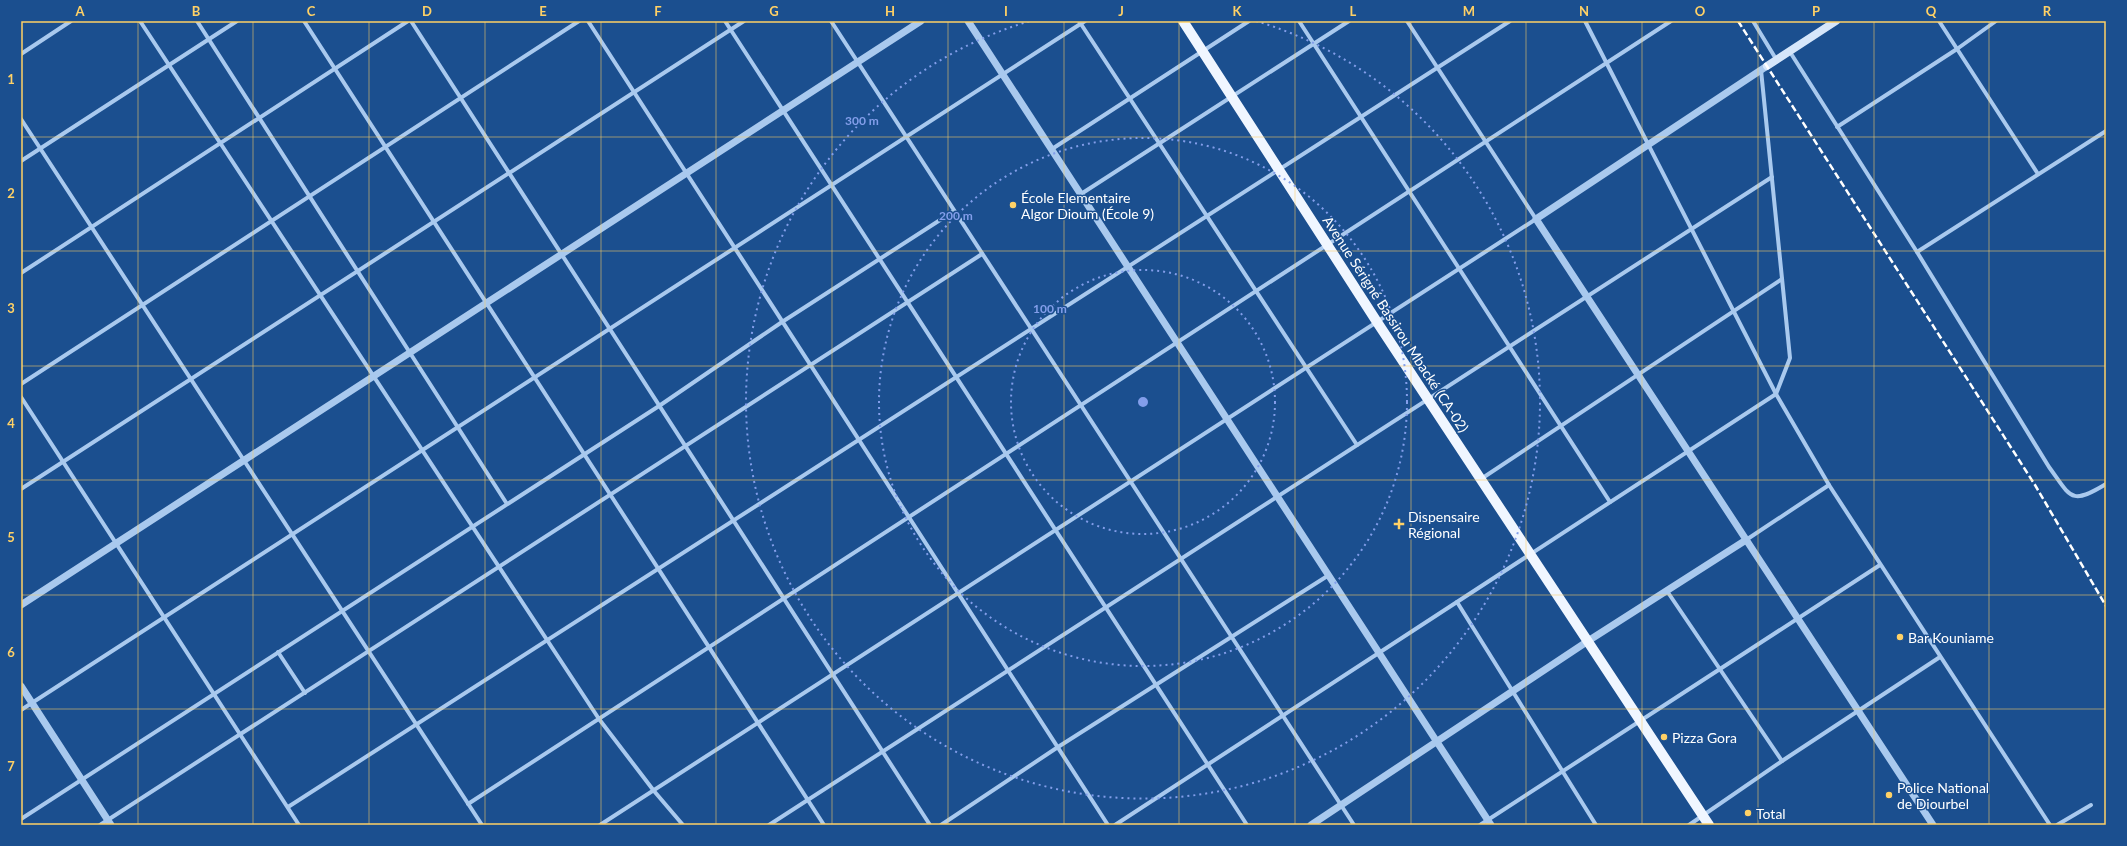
<svg xmlns="http://www.w3.org/2000/svg" width="2127" height="846" font-family="Lato,sans-serif">
<style>
.lines{fill:none;stroke-linecap:round;stroke-linejoin:round}
.minor{stroke:#a9c9ee;stroke-width:4}
.tertiary{stroke:#a9c9ee;stroke-width:7}
.secondary{stroke:#d6e6fa;stroke-width:8}
.primary{stroke:#f0f6ff;stroke-width:10}
.rail{stroke:#fff;stroke-width:2.5;stroke-dasharray:7 3;stroke-linecap:butt}
.grid{fill:none;stroke:#ffd166;stroke-width:1;stroke-opacity:0.55}
.ring{fill:none;stroke:#839eea;stroke-width:2;stroke-dasharray:2 4}
.poi-dot{fill:#ffd166;stroke:#1b4f8f;stroke-width:1.5}
.labels{text-anchor:middle;dominant-baseline:central;stroke-width:3;stroke-linejoin:round;paint-order:stroke}
.poi-label{font-size:14px;fill:#fff;stroke:#1b4f8f;text-anchor:start}
.street-label{font-size:14px;fill:#fff;stroke:#1b4f8f}
.centre{fill:#839eea;stroke:#1b4f8f;stroke-width:2}
.ring-label{font-size:12px;text-anchor:middle;font-weight:bold;fill:#839eea;stroke:#1b4f8f;stroke-width:3;stroke-linejoin:round;paint-order:stroke}
.neatline{fill:none;stroke:#ffd166;stroke-width:1.5}
.grid-label{font-size:13px;text-anchor:middle;font-weight:bold;fill:#ffd166}
</style>
<rect width="100%" height="100%" fill="#1b4f8f"/>
<g class="lines">
<g class="minor">
<path d="M140,21L599,719L654,791L683,825"/>
<path d="M197,21L507,504"/>
<path d="M304,21L824,825"/>
<path d="M411,21L930,825"/>
<path d="M588,21L1108,825"/>
<path d="M725,21L1247,825"/>
<path d="M831,21L1354,825"/>
<path d="M1079,21L1357,445"/>
<path d="M1299,21L1610,502"/>
<path d="M1585,21L1776,394L1829,485L2050,825"/>
<path d="M1753,21L1776,59"/>
<path d="M1939,21L2038,174"/>
<path d="M1790,52L1917,252L2049,467C2071,497 2070,506 2106,484"/>
<path d="M21,54L71,21"/>
<path d="M21,119L482,825"/>
<path d="M1837,127L1957,49L1996,21"/>
<path d="M1052,149L1249,21"/>
<path d="M21,161L237,21"/>
<path d="M1081,194L1349,21"/>
<path d="M1917,252L2106,131"/>
<path d="M21,273L408,21"/>
<path d="M21,384L579,21"/>
<path d="M21,397L299,825"/>
<path d="M1481,479L1782,279"/>
<path d="M21,489L744,21"/>
<path d="M1746,540L1829,485"/>
<path d="M1667,591L1782,761"/>
<path d="M1457,602L1596,825"/>
<path d="M278,652L305,693"/>
<path d="M21,710L1085,21"/>
<path d="M468,804L1671,21"/>
<path d="M288,807L1510,21"/>
<path d="M21,819L659,406L782,322L954,211"/>
<path d="M100,825L982,254"/>
<path d="M600,825L1536,219L1407,21"/>
<path d="M769,825L1772,177"/>
<path d="M941,825L1058,747L1329,575"/>
<path d="M1115,825L1776,394L1790,358L1761,70"/>
<path d="M1480,825L1880,565"/>
<path d="M1689,825L1782,761L1940,657"/>
<path d="M2057,825L2091,805"/>
</g>
<g class="tertiary">
<path d="M968,21L1491,825"/>
<path d="M1767,66L1536,219L1933,825"/>
<path d="M21,605L921,21"/>
<path d="M21,686L111,825"/>
<path d="M1311,825L1588,641L1746,540"/>
</g>
<path class="secondary" d="M1767,66L1836,21"/>
<path class="primary" d="M1183,21L1377,322L1709,825"/>
<path class="rail" d="M1738,21L2035,485L2106,606"/>
</g>
<path class="grid" d="M138,21V825M253,21V825M369,21V825M485,21V825M601,21V825M716,21V825M832,21V825M948,21V825M1064,21V825M1179,21V825M1295,21V825M1411,21V825M1526,21V825M1642,21V825M1758,21V825M1874,21V825M1989,21V825M21,137H2106M21,251H2106M21,366H2106M21,480H2106M21,595H2106M21,709H2106"/>
<g class="ring">
<circle cx="1143" cy="402" r="132"/>
<circle cx="1143" cy="402" r="264"/>
<path d="M1256 21A397 397 0 1 1 1030 21"/>
</g>
<g class="poi-dot">
<circle cx="1013" cy="205" r="4"/>
<path d="M1397 518h4v4h4v4h-4v4h-4v-4h-4v-4h4z"/>
<circle cx="1900" cy="637" r="4"/>
<circle cx="1664" cy="737" r="4"/>
<circle cx="1889" cy="795" r="4"/>
<circle cx="1748" cy="813" r="4"/>
</g>
<g class="labels">
<g class="poi-label">
<text x="1021" y="197">École Elementaire<tspan x="1021" dy="16">Algor Dioum (École 9)</tspan></text>
<text x="1408" y="516">Dispensaire<tspan x="1408" dy="16">Régional</tspan></text>
<text x="1908" y="637">Bar Kouniame</text>
<text x="1672" y="737">Pizza Gora</text>
<text x="1897" y="787">Police National<tspan x="1897" dy="16">de Diourbel</tspan></text>
<text x="1756" y="813">Total</text>
</g>
<g class="street-label">
<text transform="translate(1396 324) rotate(57)">Avenue Sérigné Bassirou Mbacké (CA-02)</text>
</g>
</g>
<circle cx="1143" cy="402" r="6" class="centre"/>
<g class="ring-label">
<text x="862" y="125">300 m</text>
<text x="956" y="220">200 m</text>
<text x="1050" y="313">100 m</text>
</g>
<rect width="2127" height="846" fill="none" stroke="#1b4f8f" stroke-width="44"/>
<rect x="22" y="22" width="2083" height="802" class="neatline"/>
<g class="grid-label">
<text x="80" y="16">A</text>
<text x="196" y="16">B</text>
<text x="311" y="16">C</text>
<text x="427" y="16">D</text>
<text x="543" y="16">E</text>
<text x="658" y="16">F</text>
<text x="774" y="16">G</text>
<text x="890" y="16">H</text>
<text x="1006" y="16">I</text>
<text x="1121" y="16">J</text>
<text x="1237" y="16">K</text>
<text x="1353" y="16">L</text>
<text x="1469" y="16">M</text>
<text x="1584" y="16">N</text>
<text x="1700" y="16">O</text>
<text x="1816" y="16">P</text>
<text x="1931" y="16">Q</text>
<text x="2047" y="16">R</text>
<text x="11" y="84">1</text>
<text x="11" y="198">2</text>
<text x="11" y="313">3</text>
<text x="11" y="428">4</text>
<text x="11" y="542">5</text>
<text x="11" y="657">6</text>
<text x="11" y="771">7</text>
</g>
</svg>
